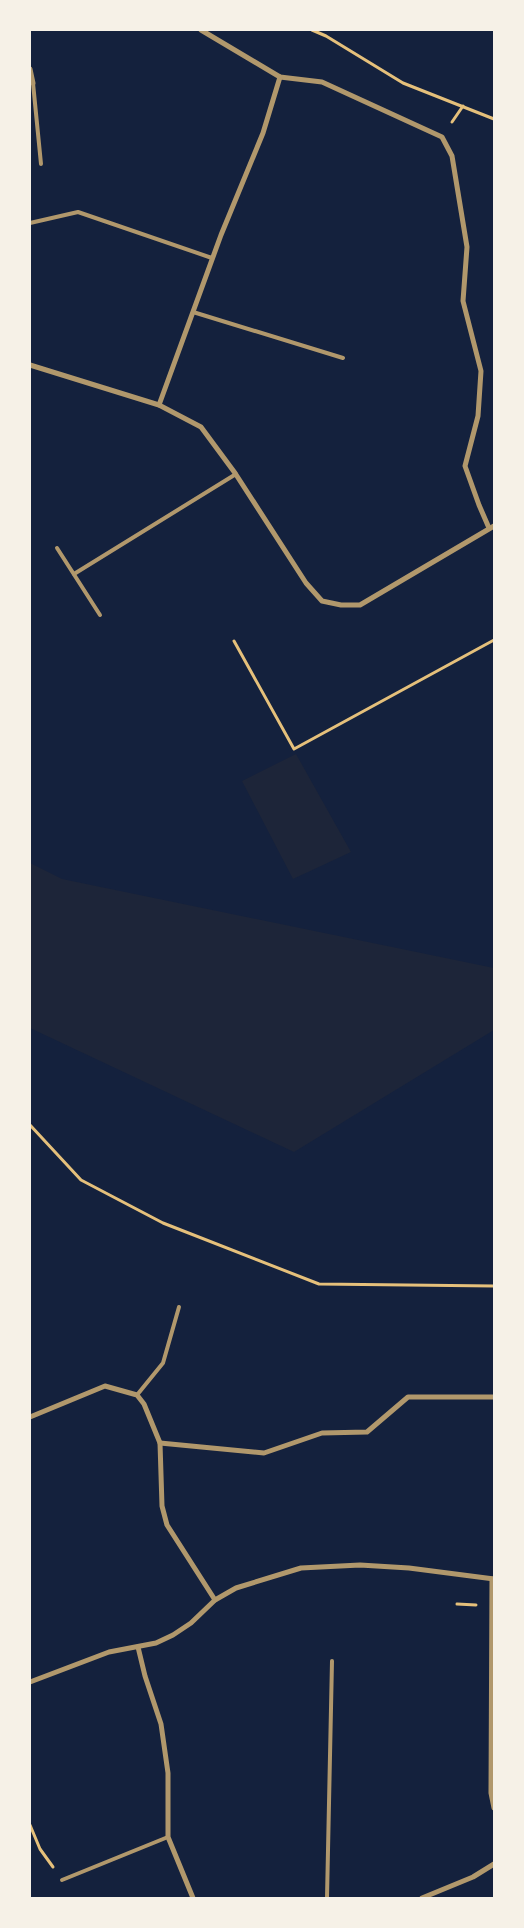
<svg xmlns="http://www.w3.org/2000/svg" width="524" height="1928" font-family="'Noto Sans',sans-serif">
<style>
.green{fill:#1d2539}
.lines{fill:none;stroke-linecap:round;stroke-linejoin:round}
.path{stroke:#e5c07b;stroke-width:3}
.service{stroke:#b1986c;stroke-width:4}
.minor{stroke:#b1986c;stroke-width:5}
</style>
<rect width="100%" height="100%" fill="#14213d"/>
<g class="green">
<path d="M296,754L351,852L293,879L242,781Z"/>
<path d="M30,863L62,879L494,968V1030L294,1152L30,1028Z"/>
</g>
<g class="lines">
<g class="path">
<path d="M312,30L326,36L403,83L494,119"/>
<path d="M452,122L463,106"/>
<path d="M234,641L294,749L494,640"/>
<path d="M30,1125L81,1180L163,1223L319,1284L494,1286"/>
<path d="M457,1604L476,1605"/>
<path d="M30,1825L40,1849L53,1867"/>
</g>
<g class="service">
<path d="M33,83L41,164"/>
<path d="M30,223L78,212L212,258"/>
<path d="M193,312L343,358"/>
<path d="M57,548L100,615"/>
<path d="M74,574L236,474"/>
<path d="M137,1395L163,1363L179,1307"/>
<path d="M62,1880L168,1837"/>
<path d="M327,1898L332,1661"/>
</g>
<g class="minor">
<path d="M201,30L280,77L322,82L442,137L452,156L467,247L463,301L481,371L478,416L465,466L479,505L489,528"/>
<path d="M30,69L33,83"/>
<path d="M30,365L159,405L201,427L235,473L306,583L322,601L341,605H360L494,526"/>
<path d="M159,405L221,235L263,133L280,77"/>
<path d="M30,1417L105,1386L137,1395L144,1404L160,1443L162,1506L167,1525L215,1600"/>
<path d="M160,1443L264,1453L322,1433L367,1432L408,1397H494"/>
<path d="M492,1579L491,1793L494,1808"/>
<path d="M138,1647L145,1676L161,1724L168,1773V1837L193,1898"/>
<path d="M30,1682L109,1652L156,1643L173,1635L191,1623L215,1600L236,1588L301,1568L360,1565L409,1568L494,1579"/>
<path d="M422,1898L473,1877L494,1864"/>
</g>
</g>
<rect width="524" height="1928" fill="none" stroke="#f6f1e7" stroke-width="62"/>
</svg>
